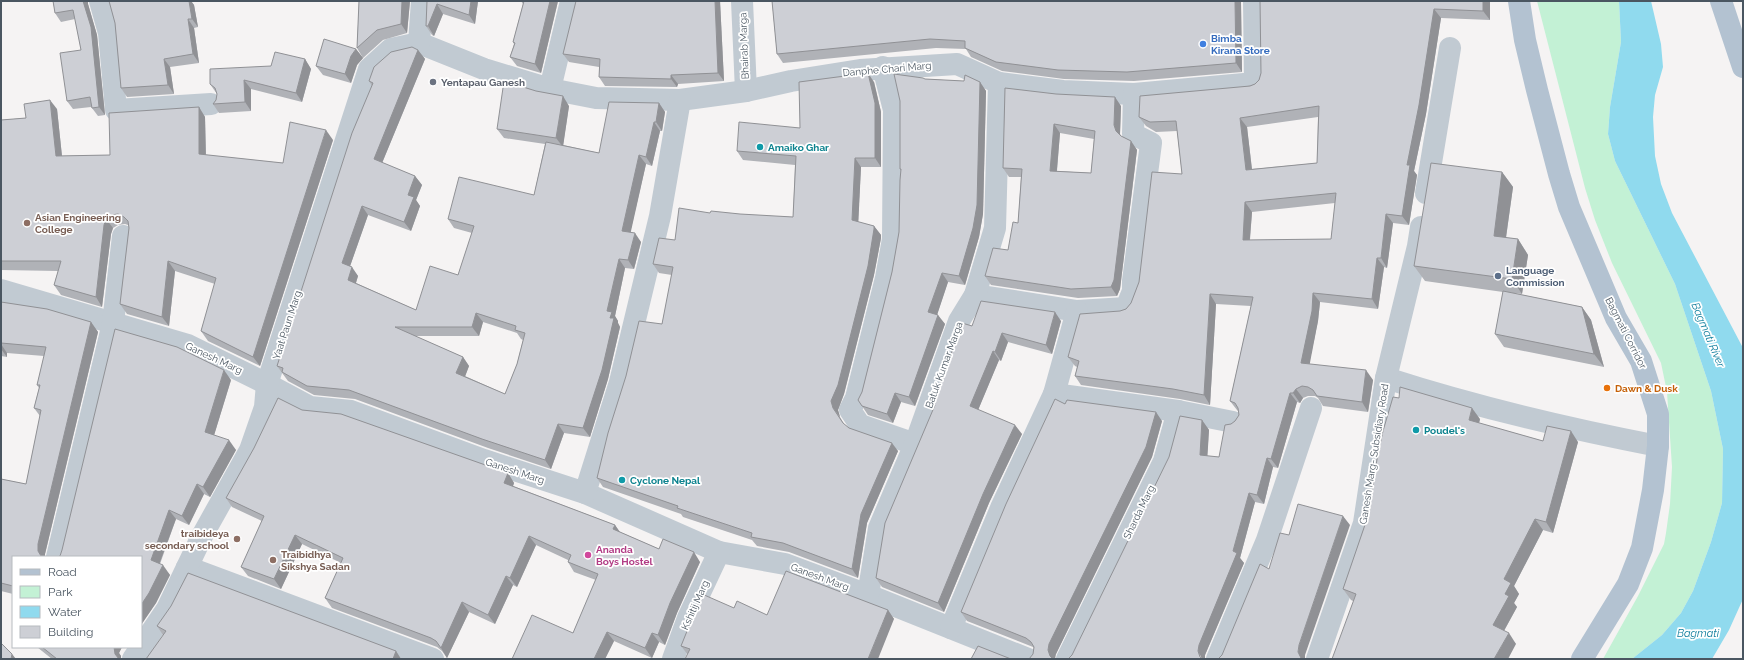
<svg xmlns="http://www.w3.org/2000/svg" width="1744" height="660" font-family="Raleway,sans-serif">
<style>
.green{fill:#c3f1d5}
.water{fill:#90daee}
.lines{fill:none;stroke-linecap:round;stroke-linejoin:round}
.minor{stroke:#c1cad2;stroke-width:22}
.major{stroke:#b3c2d1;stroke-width:22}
.wall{fill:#b0b2b7;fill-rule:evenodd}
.shaded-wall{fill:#909195}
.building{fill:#cdcfd5;stroke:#909195;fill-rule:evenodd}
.shop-dot{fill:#3f7fe0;stroke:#fff;stroke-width:1.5}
.worship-dot{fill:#6b7280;stroke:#fff;stroke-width:1.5}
.culture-dot{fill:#0f9aa8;stroke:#fff;stroke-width:1.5}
.education-dot{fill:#8d6e63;stroke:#fff;stroke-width:1.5}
.service-dot{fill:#5c6f8a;stroke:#fff;stroke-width:1.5}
.food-dot{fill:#e8710a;stroke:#fff;stroke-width:1.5}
.hotel-dot{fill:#d1479c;stroke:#fff;stroke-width:1.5}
.labels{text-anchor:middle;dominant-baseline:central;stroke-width:3.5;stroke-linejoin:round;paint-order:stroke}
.shop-label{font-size:10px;font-weight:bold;fill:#366cbe;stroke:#fff;text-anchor:start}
.street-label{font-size:10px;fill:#4a5661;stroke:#fff}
.worship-label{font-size:10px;font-weight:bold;fill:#5b616d;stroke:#fff;text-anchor:start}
.culture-label{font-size:10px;font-weight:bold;fill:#0d838f;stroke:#fff;text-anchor:start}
.education-label{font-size:10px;font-weight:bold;fill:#785e54;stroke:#fff;text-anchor:start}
.service-label{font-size:10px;font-weight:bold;fill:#4e5e75;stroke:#fff;text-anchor:start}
.food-label{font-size:10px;font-weight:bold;fill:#c56008;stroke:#fff;text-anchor:start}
.hotel-label{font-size:10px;font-weight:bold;fill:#b23c85;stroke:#fff;text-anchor:start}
.water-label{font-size:11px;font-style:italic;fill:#0c7c9b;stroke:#fff}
</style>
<rect width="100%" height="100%" fill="#f5f3f3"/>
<path class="green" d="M1537,1H1619L1621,42L1610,107L1608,134L1615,161L1675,284L1711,391L1723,449L1722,503L1711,542L1693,591L1681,613L1662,635L1632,659H1603L1638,596L1664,544L1666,533L1670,504L1672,467L1667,392L1661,363L1612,263L1595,220L1585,188Z"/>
<path class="water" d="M1619,1H1651L1661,44L1663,67L1655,95L1653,117L1655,156L1661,184L1672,213L1743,348V599L1729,630L1712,659H1632L1662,635L1681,613L1693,591L1711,542L1722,503L1723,449L1711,391L1675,284L1615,161L1608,134L1610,107L1621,42Z"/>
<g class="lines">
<g class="minor">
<path d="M100,1L109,33L116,110L211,104"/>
<path d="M742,1L746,91"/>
<path d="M419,43L484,69L550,89L596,98L680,100L746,91L791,81L860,70L957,64L999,83L1063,91L1134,94L1255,83L1254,1"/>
<path d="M883,67L894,110L893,239L886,278L856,398L850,410L860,425L915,444"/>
<path d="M550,89L571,1"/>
<path d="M1426,193L1450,48"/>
<path d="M1,290L188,345L267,384L310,407L351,411L484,460L585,493L719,552L785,564L868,595L1028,659"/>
<path d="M975,295L1077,311L1126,308L1133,291V281L1151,143L1133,134L1134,94"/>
<path d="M1386,378C1476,407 1565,428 1658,446"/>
<path d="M1054,394L1178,411"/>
<path d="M585,493L620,382L660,216L680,100"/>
<path d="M57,557L113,323L123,236"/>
<path d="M187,567L433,659"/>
<path d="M868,595L879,528L915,444L959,321L975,295L995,228L999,83"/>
<path d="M951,628L1001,508L1054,394L1077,311"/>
<path d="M133,659L167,609L202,536L250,450L265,407L267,384L369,69L391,49L419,43L422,1"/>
<path d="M673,659L688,618L719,552"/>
<path d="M1067,659L1164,461L1178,411L1233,422"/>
<path d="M1217,659L1267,540L1311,408"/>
<path d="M1317,659L1364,523L1386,378L1418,246L1421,227"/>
</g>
<g class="major">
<path d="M1519,1L1525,40L1537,90L1559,174L1569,207L1616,318L1641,361L1658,414V446L1653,490L1642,548L1628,584L1582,659"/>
<path d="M1721,1L1743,67"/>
</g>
</g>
<g class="wall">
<path d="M53,1H88V4L97,35L105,115L98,116L92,108L91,107L73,109L67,101L81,50L75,19L61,22L55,13Z"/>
<path d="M109,1H191L194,5L198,27L194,28L199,63L170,67L174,94L127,97L121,88L115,23Z"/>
<path d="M359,1H410L407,33L383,40L363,58L357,48Z"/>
<path d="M427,1H478L475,24L443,14L434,36L432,35L426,26Z"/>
<path d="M521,1H558L541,73L517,66L510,57L514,44L513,42L523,4Z"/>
<path d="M720,1L724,81L678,84L677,87L605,86L599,77V67L569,62L563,54Z"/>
<path d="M772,1H1241L1242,72L1134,81L1064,79L1002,71L971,57L966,49L936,48L783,63L777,54Z"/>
<path d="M1260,1H1490V20L1441,18L1426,114L1414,171L1417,175L1409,225L1393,223L1387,268L1384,267L1378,309L1320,302L1318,321L1309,364L1373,380L1368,412L1323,406L1318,398L1315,396H1308L1303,398L1300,403L1297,402L1278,468L1273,467L1264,504L1255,502L1240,558L1244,563L1205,655H1072L1202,420L1209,430L1207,456L1219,457L1231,424L1235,421L1239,415L1238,411L1237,410L1230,401L1251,306L1216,304L1210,405L1180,399L1081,385L1075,376L1077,367L1075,366L1068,357L1120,311L1126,309L1131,303L1182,174L1177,131L1156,132L1146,126L1139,117L1255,84L1259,80L1261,73ZM1318,117L1317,163L1252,169L1247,127ZM1335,203L1331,239L1250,240L1252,212Z"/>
<path d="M356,49L363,58L357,65L351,83L323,75L316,66Z"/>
<path d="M418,50L425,59L382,163L415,176L422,185L416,200L420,206L411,231L368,215L350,266L358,276L356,283L416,310L458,275L472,233L454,228L448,219L534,195L545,144L504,138L497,129L569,106L563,145L599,153L659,103L665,112L662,131H660L652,166L646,164L630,233L641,242L634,269L625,268L615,316L618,321V323L620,327L608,379L590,437L564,433L551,469L488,448L355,399L314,395L288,381L277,366L372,86L369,81ZM483,322L517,333L521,339L523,340L517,364L505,394L465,376L469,366L463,357L415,336H479Z"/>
<path d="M305,59L311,69L302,102L251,89V111L219,113L213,104L216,100L217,94L210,84L271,66Z"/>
<path d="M925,79L980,82L986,91L983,214L979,237L965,285L948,282L937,315L945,324L915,406L901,402L893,423L868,415L858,400L862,392L892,272L899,232L901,171L900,169Z"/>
<path d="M874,82L881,112V167H861L858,222L874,226L881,235V238L874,275L844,394L838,410L840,417L844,424L849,428L898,451L867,523L858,578L789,552L757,546L752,540L683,517L681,514L603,487L597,478L662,324L672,275L659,273L653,264L675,240L710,213L793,217L795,165L743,160L737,151L800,128Z"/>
<path d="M1005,88L1121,106L1120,134L1121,136L1131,141L1137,150L1120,289L1117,296L1078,298L991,285L985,276L1008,250L1018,223L1021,177H1009L1003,168ZM1060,133L1094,139L1091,173L1057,171Z"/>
<path d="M199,107L205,117L206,155L283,163L333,140L260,366L208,341L201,331L215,284L175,271L169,326L127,314L120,304L129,228L128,225L125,224L118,225L113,228L111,234L102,307L61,295L54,285L58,271L1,270V120L26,118L57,109L62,156L110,155Z"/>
<path d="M1502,172L1513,187L1506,238L1518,239L1528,255L1522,294L1513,293L1582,307L1591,320L1604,367L1504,347L1495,334L1503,292L1425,281L1414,266Z"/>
<path d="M1,302L91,322L98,332L45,554V557H13V594L1,591V479L26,484L40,416L34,408L39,388L37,385L44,356L7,353V357L1,356Z"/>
<path d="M1061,321L1052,354L1008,342L1001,361L999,360L978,410L1022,434L989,503L944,612L882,587L876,578L934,407L933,405L972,326Z"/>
<path d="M231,380L214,435L236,450L210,497L204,494L189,525L176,519L160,564L170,575L156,603L141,625V557L60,556Z"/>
<path d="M1065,404L1162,421L1152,457L1056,654H1033L1034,648L1033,647L967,621L961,612Z"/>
<path d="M302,410L508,473L514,483L513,486L615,525L620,532L659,549L700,562L677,613L665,645L659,642L652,658L614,641L605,659H512L573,633L596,580L574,572L568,562V560L536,545L517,587L513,585L495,624L469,612L447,658L442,651L437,647L332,608L325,598L341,563L302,544L281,589L248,576L241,567L262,521L232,507L226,498Z"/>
<path d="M1480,419L1479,423L1543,441L1578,442L1553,533L1543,530L1514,586L1519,594L1514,603L1517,607L1504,631L1516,644L1353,601L1351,600L1343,589L1368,516Z"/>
<path d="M734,608L767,615L888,610L894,619L688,655L681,646Z"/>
<path d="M157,626L396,651L401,659H146L163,635Z"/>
<path d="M37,647H122L119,653L121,656V659H52Z"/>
</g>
<g class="shaded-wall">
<path d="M83,1H88V4L97,35L105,115L99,107Z"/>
<path d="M189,1H191L194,5L198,27L192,19Z"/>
<path d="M402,1H410L407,33L401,24Z"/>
<path d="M471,1H478L475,24L469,15Z"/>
<path d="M550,1H558L541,73L535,64Z"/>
<path d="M715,1H720L724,81L718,73Z"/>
<path d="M1235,1H1241V4L1242,72L1236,63Z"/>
<path d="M1483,1H1490V20L1483,11Z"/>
<path d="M437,4L443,14L434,36L428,26Z"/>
<path d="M1434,9L1441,18L1426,114L1414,171L1417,175L1409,225L1402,216L1407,165Z"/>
<path d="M188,19L194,28L199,63L193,54Z"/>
<path d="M356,49L363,58L357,65L351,83L345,74L351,56Z"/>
<path d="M418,50L425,59L380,168L374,159Z"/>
<path d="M164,59L170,67L174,94L168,85Z"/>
<path d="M305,59L311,69L302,102L296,93Z"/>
<path d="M868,73L874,82L881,112V167L875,158Z"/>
<path d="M671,75L678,84L677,87L671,79Z"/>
<path d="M244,80L251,89V111L245,102Z"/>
<path d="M980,82L986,91L983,214L979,237L965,285L959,276Z"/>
<path d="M563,96L569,106L563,147L556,138Z"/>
<path d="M1115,97L1121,106L1120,134L1122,140L1116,131L1114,125Z"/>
<path d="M50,100L57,109L63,166L56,156Z"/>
<path d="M659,103L665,112L662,131L656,122Z"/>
<path d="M199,107L205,117L206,164L199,154Z"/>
<path d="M1240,118L1247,127L1253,179L1246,170Z"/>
<path d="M654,122L660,131L652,166L646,157Z"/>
<path d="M1054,124L1060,133L1056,180L1050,171Z"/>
<path d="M326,130L333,140L260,366L253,357Z"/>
<path d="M1131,141L1137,150L1120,289L1117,296L1111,287Z"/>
<path d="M639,155L646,164L629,240L622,231Z"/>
<path d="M855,158L861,167L858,229L852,220Z"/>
<path d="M1502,172L1513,187L1504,251L1494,236Z"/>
<path d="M415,176L422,185L416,200L420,206L411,231L404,222L408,195Z"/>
<path d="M1245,202L1252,212L1249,249L1243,240Z"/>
<path d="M362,206L368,215L348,272L342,263Z"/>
<path d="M1386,214L1393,223L1387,268L1381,258Z"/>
<path d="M106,219L113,228L111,234L102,307L96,297L104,225Z"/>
<path d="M874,226L881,235V238L874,275L844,394L838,410L840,417L833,408L831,401Z"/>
<path d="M635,233L641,242L634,269L628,260Z"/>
<path d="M1518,239L1528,255L1522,294L1512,279Z"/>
<path d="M1377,258L1384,267L1378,309L1372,299Z"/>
<path d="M619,259L625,268L615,316L618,321V323L620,327L608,379L590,437L583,428L610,318L607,311Z"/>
<path d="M168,261L175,271L169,326L162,317Z"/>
<path d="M352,267L358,276L354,289L348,280Z"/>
<path d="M942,273L948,282L935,321L928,312Z"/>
<path d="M1313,293L1320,302L1318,321L1308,373L1301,363Z"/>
<path d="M1210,294L1216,304L1210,405L1204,395Z"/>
<path d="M1582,307L1591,320L1604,367L1594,354Z"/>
<path d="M1055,312L1061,321L1052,354L1046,345Z"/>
<path d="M476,313L483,322L479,336L472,327Z"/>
<path d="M938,315L945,324L915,406L909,397Z"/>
<path d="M91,322L98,332L45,554V557H42L38,551V544Z"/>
<path d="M1002,333L1008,342L1001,361L995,352Z"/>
<path d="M1,344L7,353V357L1,349Z"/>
<path d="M993,351L999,360L976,415L970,406Z"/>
<path d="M463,357L469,366L463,382L456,373Z"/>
<path d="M224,370L231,380L212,442L205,432Z"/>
<path d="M1366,370L1373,380L1368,412L1362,402Z"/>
<path d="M1296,389L1303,398L1300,403L1293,393Z"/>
<path d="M895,393L901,402L893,423L887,414Z"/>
<path d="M1290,393L1297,402L1278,468L1271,459Z"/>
<path d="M1472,408L1480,419L1477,431L1469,420Z"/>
<path d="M1156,412L1162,421L1152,457L1056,654L1055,659H1052L1050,656L1048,650L1049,644Z"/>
<path d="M1202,420L1209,430L1207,464L1200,455Z"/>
<path d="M558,424L564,433L551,469L545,460Z"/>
<path d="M1015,425L1022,434L989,503L944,612L938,603L983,494Z"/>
<path d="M1571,431L1578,442L1553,533L1546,522Z"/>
<path d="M229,440L236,450L210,497L203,487Z"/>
<path d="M892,443L898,451L867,523L858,578L852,569L861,514Z"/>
<path d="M1267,458L1273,467L1264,504L1257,495Z"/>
<path d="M508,473L514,483L511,492L504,483Z"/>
<path d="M197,484L204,494L189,525L182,516Z"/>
<path d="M1249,493L1255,502L1240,558L1244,563L1205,655V659H1202L1198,651L1199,645L1233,551Z"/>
<path d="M169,510L176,519L157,570L151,560Z"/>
<path d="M1343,516L1350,525L1305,655V659H1300L1298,652L1299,645Z"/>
<path d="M1535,519L1543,530L1514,586L1519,594L1514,603L1517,607L1501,636L1493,625L1505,594L1504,579Z"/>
<path d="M615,525L621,534L613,529Z"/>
<path d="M295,535L302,544L281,589L274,579Z"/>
<path d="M529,536L536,545L517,587L510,578Z"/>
<path d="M694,552L700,562L677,613L665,645L658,635L670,603Z"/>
<path d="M163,565L170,575L156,603L141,625V605Z"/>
<path d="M506,576L513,585L495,624L488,615Z"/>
<path d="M462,602L469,612L447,658L441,648Z"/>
<path d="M888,610L894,619L878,659H868Z"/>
<path d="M607,632L614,641L605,659H594Z"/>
<path d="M652,633L659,642L652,658L645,648Z"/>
<path d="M1509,633L1516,644L1508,659H1494Z"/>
<path d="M113,647H122L119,653L121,656V659H118L115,654Z"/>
<path d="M396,651L401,659H393Z"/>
<path d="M12,654L16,659H11Z"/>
</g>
<g class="building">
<path d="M53,1H83L91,27L99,107L92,108L90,97L67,101L60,53L81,50L73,10L55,13Z"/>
<path d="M109,1H189L192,19H188L193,54L164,59L168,85L121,88L115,23Z"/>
<path d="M359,1H402L401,24L377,30L357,48Z"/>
<path d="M427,1H471L469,15L437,4L428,26H426Z"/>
<path d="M524,1H550L535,64L510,57L515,43L513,42Z"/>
<path d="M576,1H715L718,73L671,75V79L599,77L600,59L563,54Z"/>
<path d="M772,1H1235L1236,63L1127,72L1058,70L996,62L965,48V41L930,39L777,54Z"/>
<path d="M1260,1H1483V11L1434,9L1419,105L1407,165H1410L1402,216L1386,214L1381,258H1377L1372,299L1313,293L1312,311L1301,363L1366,370L1362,402L1317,396L1313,390L1308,387L1302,386L1296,389L1293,393H1290L1271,459L1267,458L1257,495L1249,493L1233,551L1237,553L1199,645L1198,651L1200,657L1203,659H1068L1072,655L1169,457L1180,416L1202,420L1200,455L1219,457L1225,425L1231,424L1235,421L1239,415L1238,408L1235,403L1230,401L1253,297L1210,294L1204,395L1173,389L1075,376L1079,361L1068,357L1080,314L1120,311L1126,309L1131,303L1139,282L1152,172L1182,174L1176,121L1150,122L1139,117L1140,96L1250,86L1255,84L1259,80L1261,73ZM1319,106L1317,163L1246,170L1240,118ZM1336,193L1331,239L1243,240L1245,202Z"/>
<path d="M324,39L356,49L351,56L345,74L316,66Z"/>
<path d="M412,47L418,50L374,159L415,176L408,195L414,197L404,222L362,206L342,263L352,267L348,280L416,310L430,266L458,275L474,226L448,219L459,177L534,195L546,142L599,153L609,102L659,103L656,122H654L646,157L639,155L622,231L635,233L628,260L619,259L607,311L612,312L610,318H614L602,370L583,428L558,424L545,460L482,439L349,390L307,386L282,372L283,368L277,366L352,133L373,83L369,81L374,67L391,52ZM476,313L516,326L515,330L525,333L517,364L505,394L456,373L463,357L395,327H472Z"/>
<path d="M275,52L305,59L296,93L244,80L245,102L213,104L216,100L217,94L215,88L210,84V69L271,66Z"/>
<path d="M868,73L875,103V158H855L852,220L874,226V229L868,266L838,385L831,401L833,408L843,423L849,428L892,443L861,514L852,569L783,543L751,537L752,533L677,508L678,506L597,478L608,433L626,376L639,321L662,324L673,267L653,264L659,238L675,240L679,208L710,213L711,211L740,214L793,217L796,156L737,151L739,122L800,128L799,82Z"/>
<path d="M894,74L923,78L925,79L964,81L965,75L980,82L977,205L973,228L959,276L942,273L928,312L938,315L909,397L895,393L887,414L862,406L858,400L862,392L892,272L899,232L900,180L901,169H900V101Z"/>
<path d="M504,81L536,91L563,96L556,138L497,129Z"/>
<path d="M1005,88L1056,94L1115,97L1114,125L1116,131L1121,136L1131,141L1114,280L1111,287L1071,289L985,276L993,248L1008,250L1013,222L1018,223L1022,169L1003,168ZM1054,124L1095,131L1091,173L1050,171Z"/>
<path d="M50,100L56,156L110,155L109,113L199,107V154L283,163L290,122L326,130L253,357L201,331L216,278L168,261L162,317L120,304L129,228L128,221L124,217L118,214L111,215L106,219L104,225L96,297L54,285L61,261H1V120L26,118L24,104Z"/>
<path d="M1431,163L1502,172L1494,236L1518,239L1512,279L1414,266Z"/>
<path d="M1503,291L1582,307L1594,354L1495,334Z"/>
<path d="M981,301L1055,312L1046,345L1002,333L995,352L993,351L970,406L1015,425L983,494L938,603L876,578L885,523L935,405H933L962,323L972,326Z"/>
<path d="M1,302L47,309L91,322L38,544V551L41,556L43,557H13V586L1,583V479L26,484L41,410L34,408L40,385H37L46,347L1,343Z"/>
<path d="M115,329L177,347L224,370L205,432L229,440L203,487L197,484L182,516L169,510L151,560L163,565L149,593L141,605V557H57L60,556L62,550Z"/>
<path d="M1400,387L1472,408L1469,420L1543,441L1547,426L1571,431L1546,522L1535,519L1504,579L1511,583L1505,594L1509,596L1493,625L1509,633L1494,659H1332L1356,594L1343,589L1368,516L1378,453L1383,431L1393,397L1399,398Z"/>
<path d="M278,398L302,410L341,414L508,473L504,483L615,525L613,529L659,549L663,539L694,552L670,603L658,635L652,633L645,648L607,632L594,659H512L532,615L573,633L598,574L568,562L571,555L529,536L510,578L506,576L488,615L462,602L441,648L436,641L431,638L325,598L343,558L295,535L274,579L241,567L264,516L226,498L254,448Z"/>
<path d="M1055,399L1065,404L1067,400L1156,412L1146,447L1049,644L1048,650L1050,656L1053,659H1029L1033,654L1034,647L1031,642L1026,638L961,612L1006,504Z"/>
<path d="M1298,504L1343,516L1299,645L1298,652L1301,658L1300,659H1218L1222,655L1260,564L1269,569L1280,533L1289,535Z"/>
<path d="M786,571L888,610L868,659H685L690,649L681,646L702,594L734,608L737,601L767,615Z"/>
<path d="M188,573L396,651L393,659H146L166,631L157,626L171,606Z"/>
<path d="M1,643L12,654L11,659H1Z"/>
<path d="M978,646L1011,659H971Z"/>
<path d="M42,647H114L115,654L119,659H57Z"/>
</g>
<circle class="shop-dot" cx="1203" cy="44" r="4"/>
<circle class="worship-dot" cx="433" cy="82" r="4"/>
<g class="culture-dot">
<circle cx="760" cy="147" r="4"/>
<circle cx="1416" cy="430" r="4"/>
<circle cx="622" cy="480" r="4"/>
</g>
<g class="education-dot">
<circle cx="27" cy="223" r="4"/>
<circle cx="237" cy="539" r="4"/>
<circle cx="273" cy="560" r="4"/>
</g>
<circle class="service-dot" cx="1498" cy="276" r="4"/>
<circle class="food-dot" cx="1607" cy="388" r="4"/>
<circle class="hotel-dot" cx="588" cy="555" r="4"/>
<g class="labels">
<g class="shop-label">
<text x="1211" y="38">Bimba<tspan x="1211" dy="12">Kirana Store</tspan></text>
</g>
<g class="street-label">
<text transform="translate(744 46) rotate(-92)">Bhairab Marga</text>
<text transform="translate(887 69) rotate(-5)">Danphe Chari Marg</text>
<text transform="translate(287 325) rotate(-72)">Yaat Paun Marg</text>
<text transform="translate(1626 333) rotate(63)">Bagmati Corridor</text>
<text transform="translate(214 358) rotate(25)">Ganesh Marg</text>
<text transform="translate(944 365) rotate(-70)">Batuk Kumar Marga</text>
<text transform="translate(1374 454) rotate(-81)">Ganesh Marg- Subsidiary Road</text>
<text transform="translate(515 471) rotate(18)">Ganesh Marg</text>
<text transform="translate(1139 512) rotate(-64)">Sharda Marg</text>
<text transform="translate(820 577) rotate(20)">Ganesh Marg</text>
<text transform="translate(695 605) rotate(-66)">Kshitij Marg</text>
</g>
<g class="worship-label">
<text x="441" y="82">Yentapau Ganesh</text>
</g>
<g class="culture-label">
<text x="768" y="147">Amaiko Ghar</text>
<text x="1424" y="430">Poudel's</text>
<text x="630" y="480">Cyclone Nepal</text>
</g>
<g class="education-label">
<text x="35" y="217">Asian Engineering<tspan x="35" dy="12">College</tspan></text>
<text x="229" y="533" text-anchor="end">traibideya<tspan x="229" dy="12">secondary school</tspan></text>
<text x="281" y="554">Traibidhya<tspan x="281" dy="12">Sikshya Sadan</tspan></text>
</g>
<g class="service-label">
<text x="1506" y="270">Language<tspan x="1506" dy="12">Commission</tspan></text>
</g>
<g class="food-label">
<text x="1615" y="388">Dawn &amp; Dusk</text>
</g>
<g class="hotel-label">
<text x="596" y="549">Ananda<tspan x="596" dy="12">Boys Hostel</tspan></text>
</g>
<g class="water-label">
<text transform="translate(1708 335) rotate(67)">Bagmati River</text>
<text x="1698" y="633">Bagmati</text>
</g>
</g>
<rect width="1744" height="660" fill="none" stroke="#4a5661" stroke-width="4"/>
<rect x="12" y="556" width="130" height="92" fill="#ffffff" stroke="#b7bbc0"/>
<rect x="20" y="569" width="20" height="6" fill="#b3c2d1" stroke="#b7bbc0"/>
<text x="48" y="576" font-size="12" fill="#4a5661">Road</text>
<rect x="20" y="586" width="20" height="12" fill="#c3f1d5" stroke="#b7bbc0"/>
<text x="48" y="596" font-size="12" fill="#4a5661">Park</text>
<rect x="20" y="606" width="20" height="12" fill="#90daee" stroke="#b7bbc0"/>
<text x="48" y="616" font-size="12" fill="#4a5661">Water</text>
<rect x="20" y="626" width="20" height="12" fill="#cdcfd5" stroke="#b7bbc0"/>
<text x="48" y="636" font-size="12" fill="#4a5661">Building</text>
</svg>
